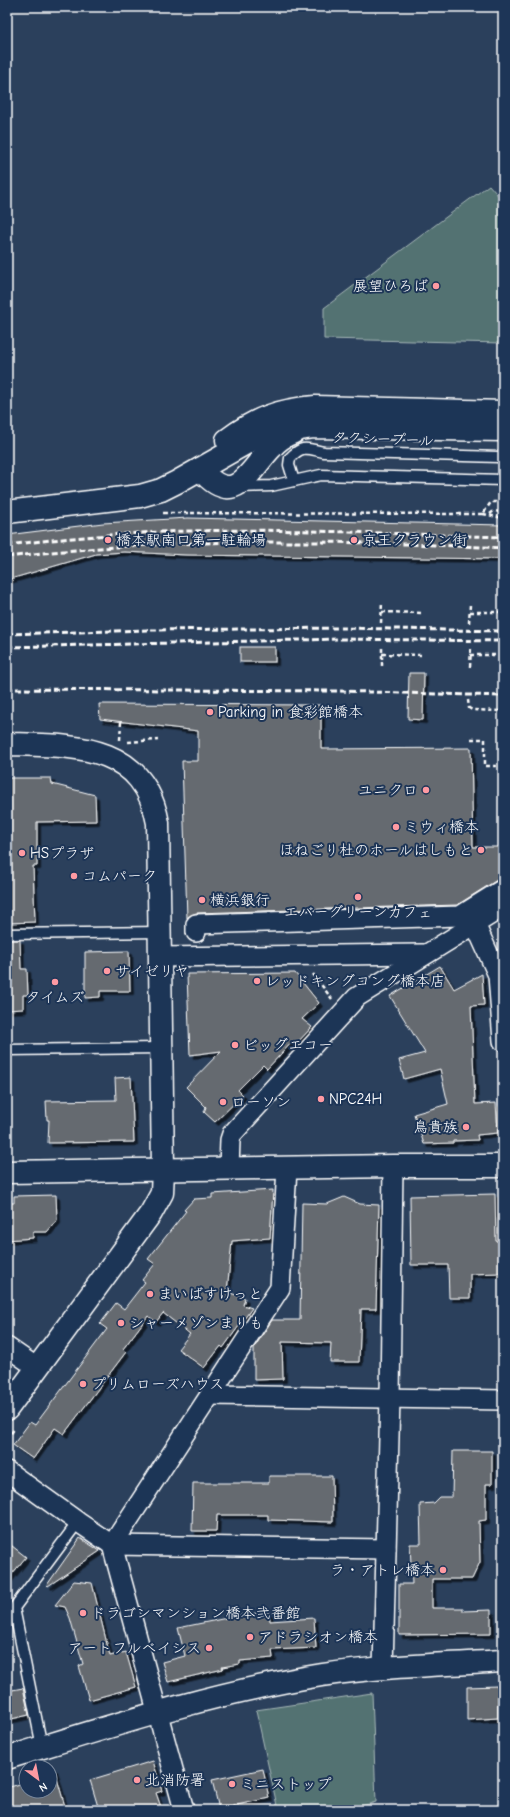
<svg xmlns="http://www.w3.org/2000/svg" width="510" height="1817" font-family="'Comic Neue','Klee One',sans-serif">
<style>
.green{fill:#527272;stroke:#a8b8b8}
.building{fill:#656a70;stroke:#fff;filter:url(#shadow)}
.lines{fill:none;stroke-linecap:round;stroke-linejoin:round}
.lane-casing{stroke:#fff;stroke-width:13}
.street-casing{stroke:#fff;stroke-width:22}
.secondary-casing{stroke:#fff;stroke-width:25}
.path{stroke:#fff;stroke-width:2.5;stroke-dasharray:4 3;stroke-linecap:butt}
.lane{stroke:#1d3557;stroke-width:10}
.street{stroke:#1d3557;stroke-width:19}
.secondary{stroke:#1d3557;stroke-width:22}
.rail{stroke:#fff;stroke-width:3;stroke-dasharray:6 3;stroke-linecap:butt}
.poi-dot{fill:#ff9aa2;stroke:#1d3557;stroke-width:1.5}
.labels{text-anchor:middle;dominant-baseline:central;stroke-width:4;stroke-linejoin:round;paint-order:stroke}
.poi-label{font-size:15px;fill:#fff;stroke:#1d3557;text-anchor:start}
.street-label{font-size:15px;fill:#fff;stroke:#1d3557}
</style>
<defs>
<filter id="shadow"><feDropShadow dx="3.5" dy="3.5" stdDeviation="0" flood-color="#0009"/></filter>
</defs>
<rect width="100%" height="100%" fill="#2b405c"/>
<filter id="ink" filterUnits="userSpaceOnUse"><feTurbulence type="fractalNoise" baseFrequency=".025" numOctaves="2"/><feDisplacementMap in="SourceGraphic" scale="8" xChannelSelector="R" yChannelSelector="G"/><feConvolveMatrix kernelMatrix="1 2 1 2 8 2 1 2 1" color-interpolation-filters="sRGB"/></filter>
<g filter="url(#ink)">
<g class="green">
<path d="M489,185L503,201V343L324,339V308Z"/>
<path d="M372,1693L376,1802L348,1810H278L256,1710Z"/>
</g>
<g class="building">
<path d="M188,518L503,525V559L186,555L124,552L96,554L7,580V535L103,523Z"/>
<rect x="240" y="647" width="35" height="15"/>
<path d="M409,673H424L423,720L408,719Z"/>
<path d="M99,704L321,705V749L471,748L473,847H503V878L497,880L457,905L196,913L187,918L182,761H198V731L100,719Z"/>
<path d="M7,778H51L52,784L95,795L96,821L37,822V866H33L35,922L7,923Z"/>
<path d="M7,940H20L21,969H27L28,995H23V1009L7,1010Z"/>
<path d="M129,951L130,991H100V997L85,998V952Z"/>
<path d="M440,966L454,989L482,974L484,1005L471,1006L475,1104L496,1103L498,1133L477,1135L478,1140L453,1141V1143L424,1144L414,1114L448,1104L440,1069L404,1079L399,1060L425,1053L390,996Z"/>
<path d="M295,973L319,1003L302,1019L312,1027L296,1044L293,1041L267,1069L263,1065L238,1090L243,1095L215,1122L204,1112L206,1107L186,1087L221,1051L190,1055L187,974Z"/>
<path d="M131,1077L134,1142L48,1143L49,1120H47L46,1101L116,1100L115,1078Z"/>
<path d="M273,1190L270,1238L232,1241L227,1292L245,1298L243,1305L252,1308L223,1348L221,1346L204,1368L178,1349L190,1334L163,1313L156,1322L148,1316L123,1349L126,1352L64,1434L55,1428L33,1459L13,1445L30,1422L35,1425L107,1329L100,1324L116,1303L124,1309L145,1282L142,1280L155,1264L148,1259L186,1211L184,1210L194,1199L212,1198V1194Z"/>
<path d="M495,1194L496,1241H500V1273L470,1274V1298H449L448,1265H411L410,1196Z"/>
<path d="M56,1195L57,1220L47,1232H33V1238L7,1240V1203H14V1196Z"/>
<path d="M344,1197L360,1204L379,1205L376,1309H361L359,1362H330L331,1343L282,1342L283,1379L254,1380V1348L272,1320H300L302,1203L327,1204Z"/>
<path d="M453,1451H492V1484H486V1520L479,1521L480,1562L472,1579H432V1608H463V1611L491,1610V1634L399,1635V1584H412L410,1544H421L420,1504L434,1503L440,1497H452Z"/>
<path d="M269,1476H332L333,1522L268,1520V1515H217L216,1531H192L193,1483H269Z"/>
<path d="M80,1538L100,1551L48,1586L47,1585Z"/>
<path d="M7,1542L26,1557L7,1580Z"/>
<path d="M74,1581L92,1583L110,1656L126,1652L136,1687L89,1700L79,1666L83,1664L70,1618L65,1607L55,1605Z"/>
<path d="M269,1612L270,1621L314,1618L316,1648L272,1650L273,1658L240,1661V1664L222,1667L223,1669L168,1682L162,1662L185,1656L178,1628L227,1618V1616Z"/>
<path d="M498,1686V1718L467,1720V1687Z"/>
<path d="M23,1688L29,1715L7,1720V1691Z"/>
<path d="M153,1761L162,1791L156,1793L162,1810H99L90,1780Z"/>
<path d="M54,1768L66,1810H27L26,1806L7,1810V1788L26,1782V1791H50V1769Z"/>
<path d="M263,1769L269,1798L219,1809L212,1780Z"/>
</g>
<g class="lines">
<defs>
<g id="lane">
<path d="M294,481L289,465L290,458C303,444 308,449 324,452L499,457L503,459"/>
<path d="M240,487L271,486L321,475L503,480"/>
<path d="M7,934L160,932"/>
<path d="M7,1050L161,1048"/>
<path d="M42,1747L14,1608L78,1522"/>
</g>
<g id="street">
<path d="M475,924L498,975L503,1041"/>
<path d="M196,932V924L460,916L503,889"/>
<path d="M160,957L423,954"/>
<path d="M229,1168L230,1140L232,1134L357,997L503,907"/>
<path d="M7,1347L36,1367"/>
<path d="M210,1395L503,1400"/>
<path d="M7,1471L78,1522L112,1545L386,1549"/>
<path d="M383,1668L390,1398L393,1166"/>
<path d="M184,1810L112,1545L280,1288L287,1168"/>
</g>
<g id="secondary">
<path d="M227,440C256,418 279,410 315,407L503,412"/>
<path d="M200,469C235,510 248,472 271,448C277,441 286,435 294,432"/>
<path d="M7,512L140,496L161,490L177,482L255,438L275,432L313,427L503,430"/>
<path d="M7,744C73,746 143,742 158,823L163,1169L162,1193L151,1213L7,1409"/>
<path d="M7,1172L393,1166H503"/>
<path d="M7,1758C111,1726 215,1692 322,1675C382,1666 443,1665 503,1661"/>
</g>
</defs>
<use href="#lane" class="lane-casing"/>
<use href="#street" class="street-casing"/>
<use href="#secondary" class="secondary-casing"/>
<g class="path">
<path d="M163,513L483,514L491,502H503"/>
<path d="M483,514L503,518"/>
<path d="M490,514L494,511L500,512"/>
<path d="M382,612L423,613"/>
<path d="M470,612H503"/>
<path d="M381,623L382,602"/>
<path d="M469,623L470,604"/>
<path d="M382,654L422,655"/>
<path d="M470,655H502"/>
<path d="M382,666V646"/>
<path d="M470,667L471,647"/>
<path d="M501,680H503"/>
<path d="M468,700L469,708L472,710L503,711"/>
<path d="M471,739H485V766H503"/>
<path d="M120,740L121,722"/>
<path d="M128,742L158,740"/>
<path d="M313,974L332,999"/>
<path d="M7,1439L15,1428"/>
</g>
<use href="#lane" class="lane"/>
<use href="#street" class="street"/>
<use href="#secondary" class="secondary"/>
<g class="rail">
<path d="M7,545C58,539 109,534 161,532C275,527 389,534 503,537"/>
<path d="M7,557C171,537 338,540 503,548"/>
<path d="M7,634L148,630L340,628L503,631"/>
<path d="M7,647L339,639L503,641"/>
<path d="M7,689L337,691L503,696"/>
</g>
</g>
</g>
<g class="poi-dot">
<circle cx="436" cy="286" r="4"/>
<circle cx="108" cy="540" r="4"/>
<circle cx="354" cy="540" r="4"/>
<circle cx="210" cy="712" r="4"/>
<circle cx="426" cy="790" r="4"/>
<circle cx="396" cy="827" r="4"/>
<circle cx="481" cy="850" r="4"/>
<circle cx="22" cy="853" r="4"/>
<circle cx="74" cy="876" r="4"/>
<circle cx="358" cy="897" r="4"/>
<circle cx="202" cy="900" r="4"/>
<circle cx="107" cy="971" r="4"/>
<circle cx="257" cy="981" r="4"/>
<circle cx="55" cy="982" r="4"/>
<circle cx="235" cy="1045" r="4"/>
<circle cx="321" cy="1099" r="4"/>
<circle cx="223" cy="1102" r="4"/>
<circle cx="466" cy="1127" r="4"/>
<circle cx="150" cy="1294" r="4"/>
<circle cx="121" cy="1323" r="4"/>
<circle cx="83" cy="1384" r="4"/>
<circle cx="443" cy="1570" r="4"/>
<circle cx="83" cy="1613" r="4"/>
<circle cx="250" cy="1637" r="4"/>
<circle cx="209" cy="1648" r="4"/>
<circle cx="137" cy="1780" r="4"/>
<circle cx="232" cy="1784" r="4"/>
</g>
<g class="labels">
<g class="poi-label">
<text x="428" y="286" text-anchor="end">展望ひろば</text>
<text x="116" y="540">橋本駅南口第一駐輪場</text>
<text x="362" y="540">京王クラウン街</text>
<text x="218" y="712">Parking in 食彩館橋本</text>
<text x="418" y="790" text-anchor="end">ユニクロ</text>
<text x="404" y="827">ミウィ橋本</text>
<text x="473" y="850" text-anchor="end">ほねごり杜のホールはしもと</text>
<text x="30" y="853">HSプラザ</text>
<text x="82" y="876">コムパーク</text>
<text x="210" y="900">横浜銀行</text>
<text x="358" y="912" text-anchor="middle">エバーグリーンカフェ</text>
<text x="115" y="971">サイゼリヤ</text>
<text x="265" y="981">レッドキングコング橋本店</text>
<text x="55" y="997" text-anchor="middle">タイムズ</text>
<text x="243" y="1045">ビッグエコー</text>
<text x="329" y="1099">NPC24H</text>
<text x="231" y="1102">ローソン</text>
<text x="458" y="1127" text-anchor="end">鳥貴族</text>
<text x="158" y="1294">まいばすけっと</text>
<text x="129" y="1323">シャーメゾンまりも</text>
<text x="91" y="1384">プリムローズハウス</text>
<text x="435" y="1570" text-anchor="end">ラ・アトレ橋本</text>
<text x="91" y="1613">ドラゴンマンション橋本弐番館</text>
<text x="258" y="1637">アドラシオン橋本</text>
<text x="201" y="1648" text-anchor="end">アートフルベイシス</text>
<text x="145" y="1780">北消防署</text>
<text x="240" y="1784">ミニストップ</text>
</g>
<g class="street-label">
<text transform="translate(383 439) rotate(2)">タクシープール</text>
</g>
</g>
<rect width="510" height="1817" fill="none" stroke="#1d3557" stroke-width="24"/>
<rect x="12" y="12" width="486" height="1793" fill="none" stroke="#fff" stroke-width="1.5" filter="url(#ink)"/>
<g transform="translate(38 1779) rotate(148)"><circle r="19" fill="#1d3557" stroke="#77869a"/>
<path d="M0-3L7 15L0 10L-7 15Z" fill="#ff9aa2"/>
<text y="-6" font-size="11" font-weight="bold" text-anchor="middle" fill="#ffffff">N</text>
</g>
</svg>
